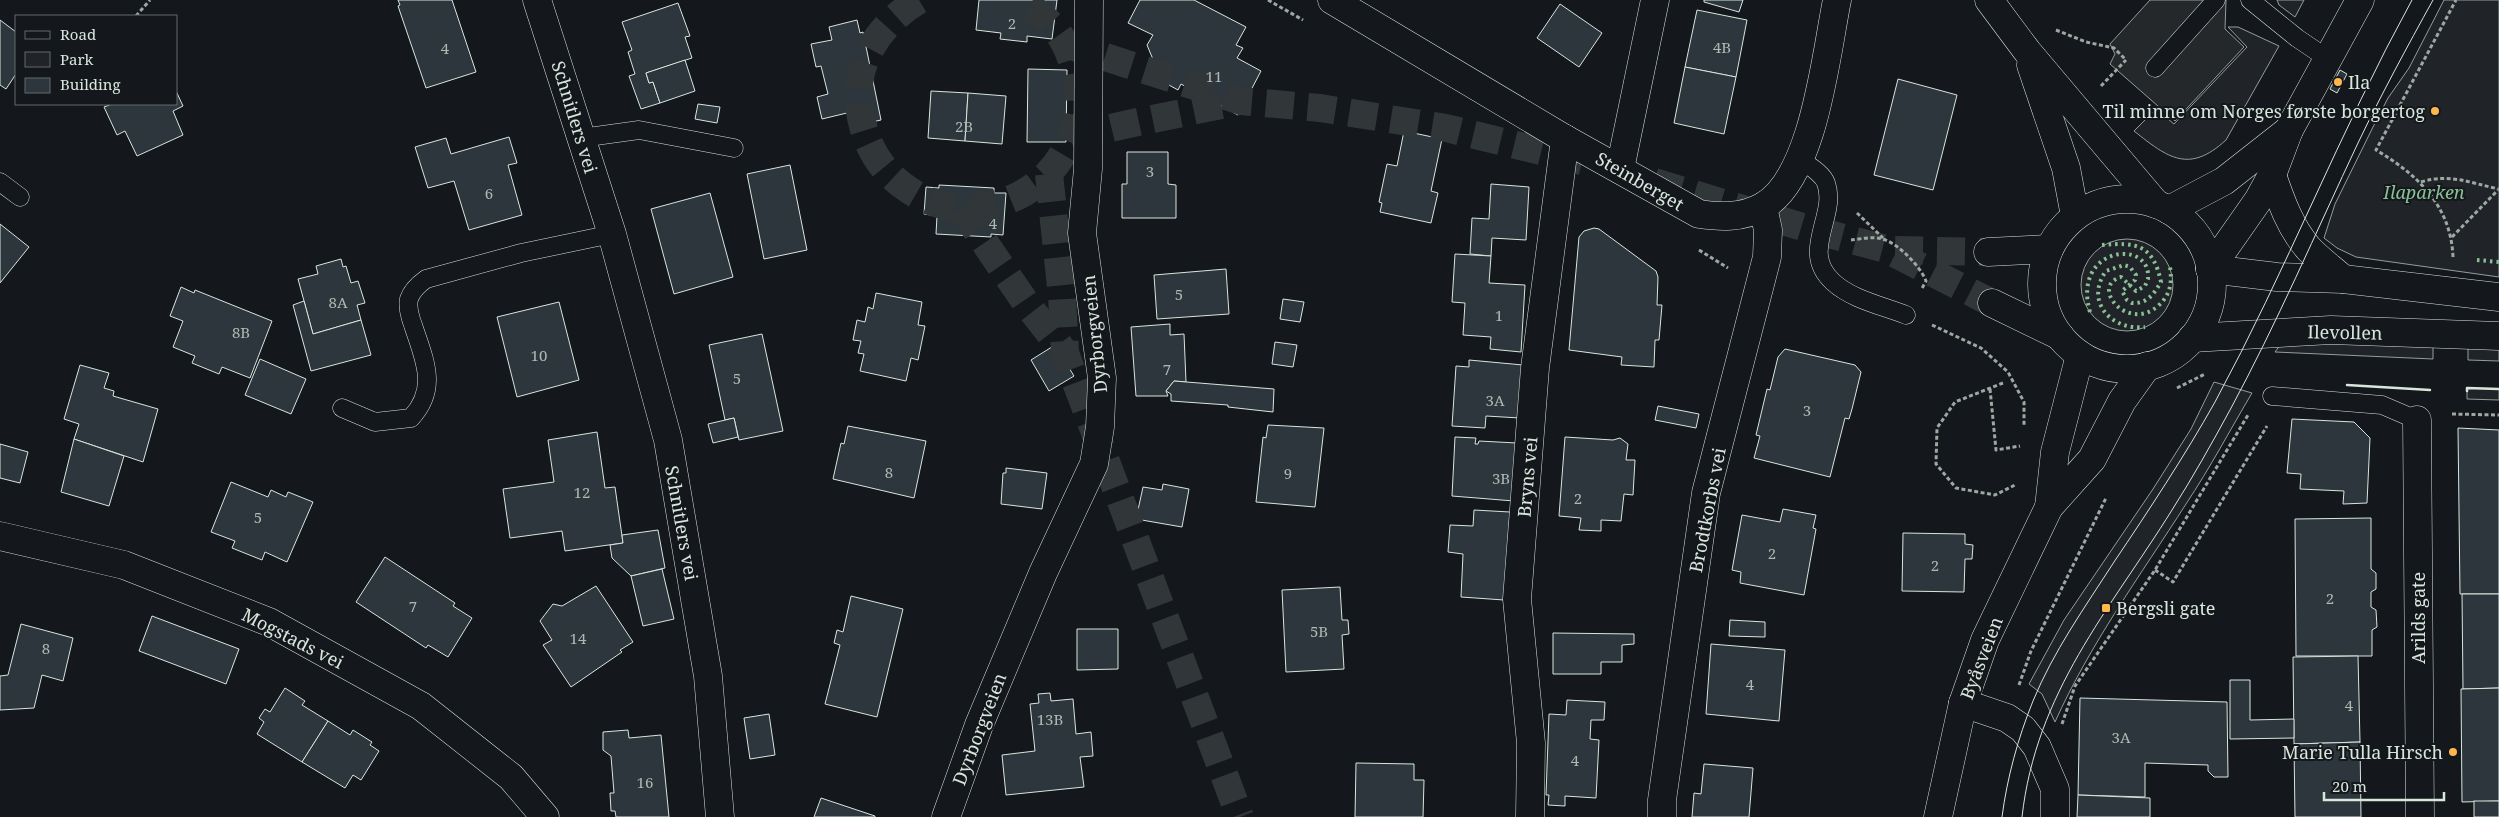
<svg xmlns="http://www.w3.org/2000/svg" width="2499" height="817" font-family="'Noto Serif',serif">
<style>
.green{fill:#202428;stroke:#939e99}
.parking{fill:#24282b;stroke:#939e99}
.building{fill:#2c363c;stroke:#d8e6dc}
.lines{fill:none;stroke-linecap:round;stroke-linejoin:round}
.trunk-tunnel{stroke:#313739;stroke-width:28;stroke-dasharray:28 14;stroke-linecap:butt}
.service-casing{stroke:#d8e6dc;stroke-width:19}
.minor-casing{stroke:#d8e6dc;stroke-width:29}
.tertiary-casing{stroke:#d8e6dc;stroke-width:29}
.secondary-casing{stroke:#d8e6dc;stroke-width:29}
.trunk-casing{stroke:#d8e6dc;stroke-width:29}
.path{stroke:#9da8a2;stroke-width:3;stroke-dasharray:4 2.5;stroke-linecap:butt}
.service{stroke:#14181c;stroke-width:18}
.minor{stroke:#14181c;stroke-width:28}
.tertiary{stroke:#14181c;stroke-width:28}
.secondary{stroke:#14181c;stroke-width:28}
.trunk{stroke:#14181c;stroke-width:28}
.tram{stroke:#d8e6dc;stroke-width:1}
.hedge{stroke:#8ac095;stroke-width:4;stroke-dasharray:2.5 4;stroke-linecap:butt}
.wall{stroke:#d8e6dc;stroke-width:2.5}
.poi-dot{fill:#ffb74d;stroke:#14181c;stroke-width:2}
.labels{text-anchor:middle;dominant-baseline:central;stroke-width:4;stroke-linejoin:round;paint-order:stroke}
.number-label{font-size:15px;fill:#adbab4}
.poi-label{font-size:18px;fill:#d8e6dc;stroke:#14181c;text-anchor:start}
.street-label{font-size:18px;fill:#d8e6dc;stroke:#14181c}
.park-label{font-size:18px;font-style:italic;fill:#8ac095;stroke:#14181c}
</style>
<rect width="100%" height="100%" fill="#14181c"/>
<g class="green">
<path d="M2277,0H2304L2295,17L2279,5Z"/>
<path d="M2444,0H2499V277L2356,257L2337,248L2324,238L2335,204L2373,127L2388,98L2409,68Z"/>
<path d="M2228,27H2238L2279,46L2226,140C2189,174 2168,158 2134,131L2156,109L2174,124L2247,47Z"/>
<circle cx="2127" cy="285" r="46"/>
<path d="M2329,341L2433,344V359L2275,352L2280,345Z"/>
<path d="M2468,345L2499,346V361L2468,360Z"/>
<path d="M2214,382L2252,393C2230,430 2210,468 2186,504C2140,576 2090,644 2055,722L2042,694L2029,684L2064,620L2153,489L2191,429Z"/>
<path d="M2467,388L2499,389V400L2467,399Z"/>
</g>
<path class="parking" d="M2150,0H2226L2225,29L2244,47L2175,121L2110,64L2115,54L2110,44Z"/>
<g class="building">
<path d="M398,0H452L476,72L426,88L398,6L400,5Z"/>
<path d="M979,0H1057L1052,39L1027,36V42L1000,39L1001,33L976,30Z"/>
<path d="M1140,0H1194L1246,27L1236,45L1243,48L1237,58L1261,71L1238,115L1181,84L1178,90L1169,85L1157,69L1147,45L1153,35L1128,23Z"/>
<path d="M1704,0H1743L1739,12L1704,2Z"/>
<path d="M678,3L690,36L685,37L692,58L646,73L649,83L653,82L660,103L641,109L629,76L635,74L628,52L632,50L622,22Z"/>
<path d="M1560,4L1602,33L1579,67L1537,38Z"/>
<path d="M1697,10L1747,20L1736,77L1685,67Z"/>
<path d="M0,20L16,32V74L6,89L0,85Z"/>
<path d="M857,20L860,33L863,32L881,120L854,126L851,112L822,119L817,97L828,94L821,66L816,67L811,44L832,40L829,27Z"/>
<path d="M685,60L695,91L660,103L653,82L649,83L646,73Z"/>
<path d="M1685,67L1736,77L1724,134L1674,123Z"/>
<path d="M1028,69L1067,70L1066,142H1027Z"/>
<path d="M2340,70L2347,74L2337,93L2330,89Z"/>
<path d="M1898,79L1957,95L1933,190L1874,175Z"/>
<path d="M176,91L183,106L173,111L183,135L137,156L125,131L117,135L104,107L112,104H176Z"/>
<path d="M931,91L968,93L965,141L928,138Z"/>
<path d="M968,93L1006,96L1002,144L965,141Z"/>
<path d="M698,104L720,107L717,123L695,119Z"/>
<path d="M1404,131L1442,139L1431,191L1438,193L1431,223L1380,212L1382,203L1379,202L1387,164L1397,166Z"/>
<path d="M509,137L517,163L508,165L522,215L469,230L454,181L428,188L415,147L446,138L451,154Z"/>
<path d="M1127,152H1168V184L1176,185V218H1122V184H1127Z"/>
<path d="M790,165L807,250L764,259L747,174Z"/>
<path d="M1491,184L1529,187L1526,240L1492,238L1491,256L1470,254L1472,218L1489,219Z"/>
<path d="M939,185L994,188V193H1006L1003,235L991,234V237L936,234L937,216L924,214L926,187L939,188Z"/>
<path d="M710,193L733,277L674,294L651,209Z"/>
<path d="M0,224L29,247L0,283Z"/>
<path d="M1594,228L1599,229L1656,271L1658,277L1657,305H1662L1659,340H1655L1654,367L1621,365L1622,357L1569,350L1579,237L1584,231Z"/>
<path d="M1455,254L1491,256L1489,283L1525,285L1521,352L1490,349L1491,337L1463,335L1465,303L1452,302Z"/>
<path d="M341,259L343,267L346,266L351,283L358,281L365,303L357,305L361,320L313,334L298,279L318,274L316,266Z"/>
<path d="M1226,269L1229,314L1157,319L1154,275Z"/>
<path d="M181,287L194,293L195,290L272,321L250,378L222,367L219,374L192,363L195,356L173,347L183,321L170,316Z"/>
<path d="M876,293L922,302L918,325L925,326L918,360L911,358L906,381L860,371L864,354L858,353L861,341L853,340L857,320L865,322L868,307L873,309Z"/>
<path d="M1283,299L1304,302L1300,322L1280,319Z"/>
<path d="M304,301L313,334L361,320L371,355L311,371L293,305Z"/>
<path d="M559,302L579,380L517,397L497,317Z"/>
<path d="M1170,324V335L1184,334L1186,382L1174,381L1166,391L1168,396H1136L1131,327Z"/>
<path d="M762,334L783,431L739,440L734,418L725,420L709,345Z"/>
<path d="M1275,342L1297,345L1293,367L1272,364Z"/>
<path d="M1055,345L1074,376L1049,391L1031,360Z"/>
<path d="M1785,349L1855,365L1861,372L1852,409L1849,419L1845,418L1830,477L1754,458L1760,436L1756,435L1767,389L1770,390L1778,357Z"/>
<path d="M260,359L306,379L291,414L245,395Z"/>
<path d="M1469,360L1523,365L1520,418L1486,416L1485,428L1452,426L1456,366L1469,367Z"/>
<path d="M80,365L109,373L104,388L114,391L113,396L158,409L143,462L74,439L79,424L64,419Z"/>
<path d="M1174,381L1274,389L1273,412L1228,407V405L1171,401V394L1166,391Z"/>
<path d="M1658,406L1699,414L1696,428L1655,420Z"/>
<path d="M734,418L738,437L713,443L708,424Z"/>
<path d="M2292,419L2354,422L2370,438L2367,503L2343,504L2344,491L2300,489L2301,474L2287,473Z"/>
<path d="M1268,425L1324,428L1315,507L1256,502L1263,437L1266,438Z"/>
<path d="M848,426L926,441L914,498L833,479L841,443L844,444Z"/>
<path d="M2458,428L2499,430V594H2460Z"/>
<path d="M597,432L605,488L615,487L623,543L565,551L562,531L510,538L503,489L554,482L548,440Z"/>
<path d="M1455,437L1476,438L1475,444H1478L1479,441L1517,443L1514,501L1452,496Z"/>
<path d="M1565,437L1613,440L1620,438L1628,444L1626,460H1635L1633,495L1624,494L1621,521L1601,520V531L1579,530L1581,518L1559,516Z"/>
<path d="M74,439L124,456L109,506L61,492Z"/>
<path d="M0,444L28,452L20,483L0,478Z"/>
<path d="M1006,468L1047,473L1042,509L1001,504L1003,473H1006Z"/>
<path d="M231,482L268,497L271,490L286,497L288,492L313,502L287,562L265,552L262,560L232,548L235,541L211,532Z"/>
<path d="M1163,484L1189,489L1182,527L1136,519L1143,487L1162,490Z"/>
<path d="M1783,509L1816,515L1813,528L1816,529L1804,595L1740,583L1741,572L1732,570L1742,515L1780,522Z"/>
<path d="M1474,510L1510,512L1504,600L1461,597L1463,554L1448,552L1450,525L1473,526Z"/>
<path d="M2371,518V569L2376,573V589L2371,592V607L2376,610L2377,627L2372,630V656H2296L2295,519Z"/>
<path d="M658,530L665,568L631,576L612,558L610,545L623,543L622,535Z"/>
<path d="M1903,533L1965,534V544L1973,545L1972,559H1965L1964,592L1902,591Z"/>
<path d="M385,557L455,603L453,606L472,618L448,657L428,645L426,648L356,602Z"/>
<path d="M662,569L674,619L643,626L631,576Z"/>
<path d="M596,586L633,642L620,650L622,652L571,687L543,645L552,640L540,621L553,604L562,606Z"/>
<path d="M1340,587L1342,620H1348L1349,634L1342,635L1344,669L1286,672L1282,590Z"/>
<path d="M2462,594H2499V688L2463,689Z"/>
<path d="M851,596L903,609L877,717L825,704L840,645L834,643L837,630L843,632Z"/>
<path d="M152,616L239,649L226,684L139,651Z"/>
<path d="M1730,620L1765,622V637L1729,636Z"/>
<path d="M21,624L73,638L63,681L42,675L34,708L0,710V676L8,675Z"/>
<path d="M1077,629H1118V669L1077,670Z"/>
<path d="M1553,633L1634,634V644L1622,645V662H1601V674H1553Z"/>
<path d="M1711,644L1785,650L1779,721L1706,714Z"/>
<path d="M2358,656L2360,742L2294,744L2293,657Z"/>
<path d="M2230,680H2250V720L2294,719V738L2230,739Z"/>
<path d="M285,688L305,701L302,705L328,721L302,762L257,734L264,722L259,718L265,709L270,712Z"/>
<path d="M2499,688V801L2462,802L2461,689Z"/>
<path d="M1050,693L1051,701L1073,699L1076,734L1091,732L1093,756L1080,757L1084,787L1006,795L1002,755L1035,751L1030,704L1039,703L1038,694Z"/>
<path d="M2080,698L2227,702L2228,777H2214L2208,771V765L2145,763V797L2078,795Z"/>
<path d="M1567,700L1605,702L1604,720H1591L1590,739L1599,740L1596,798L1565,796V806L1548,805L1549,795H1546L1549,714L1566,715Z"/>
<path d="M769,714L775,755L750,759L744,718Z"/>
<path d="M328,721L350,735L353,730L372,742L370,745L379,751L361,780L353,775L345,788L302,762Z"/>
<path d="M628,730L629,738L661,735L669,817H616L615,811H611L610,793H614L611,756L603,750V732Z"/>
<path d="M2360,742L2361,817H2295L2294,744Z"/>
<path d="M1356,763L1414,764V780H1424L1423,817H1355Z"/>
<path d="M1704,764L1753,768L1749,817H1692L1694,793L1701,794Z"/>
<path d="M2078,795L2150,798V817H2077Z"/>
<path d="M821,798L875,816V817H814Z"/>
<rect x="2474" y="801" width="25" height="16"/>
</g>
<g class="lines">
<g class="trunk-tunnel">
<path d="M919,0C882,22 854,60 859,105C863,141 879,171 909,190C928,203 950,209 974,207C1056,203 1102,118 1065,44C1056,25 1037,12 1020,0"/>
<path d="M1065,44L1241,101L1320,108L1446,128L1586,162"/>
<path d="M1071,139C1126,122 1183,114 1239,101"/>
<path d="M1049,174L1062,296L1065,353"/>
<path d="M1654,182L1806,228L1886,249L1992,303"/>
<path d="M961,208L1026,303L1065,353L1240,817"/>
<path d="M1895,250L1988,252"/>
</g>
<defs>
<g id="service">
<path d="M2250,0L2297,38L2328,59"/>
<path d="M2155,68L2216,0"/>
<path d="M581,138L639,130L734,148"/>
<path d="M1801,160C1809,166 1822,173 1826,183C1838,216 1799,251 1833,282C1851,299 1883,306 1906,315"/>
<path d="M0,182L20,197"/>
<path d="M2272,396L2382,405L2417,420"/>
<path d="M342,408L375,422L411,418C439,388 424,359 413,325C410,317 407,308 409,299C412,290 419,284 426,279L521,253L612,234"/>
</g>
<g id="minor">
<path d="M537,0L612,234L668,440L708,676L720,817"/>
<path d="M1332,0L1565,139L1699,214C1720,217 1742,218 1762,207C1814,179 1826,54 1837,0"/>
<path d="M1620,169L1655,0"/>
<path d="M2417,420L2420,817"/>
<path d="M0,536L124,565L269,622L421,706L511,777L545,817"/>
<path d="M1963,703L2007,718L2023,729L2037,747L2055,789V817"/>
<path d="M946,817L979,725L1043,573L1094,464L1100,427L1102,378L1082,233L1088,169L1089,0"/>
<path d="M1530,817L1531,743L1517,599L1535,368L1565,139"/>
<path d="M1662,817V800L1706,493L1767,257L1768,230L1763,207"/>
</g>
<g id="tertiary">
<path d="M1989,0L2027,51L2156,204"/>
<path d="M2031,65L2066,168L2075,216"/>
<path d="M2272,175C2281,201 2290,227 2308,248C2318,259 2332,269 2343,279"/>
<path d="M2169,210L2224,181L2289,130"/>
<path d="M2210,269L2259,199L2272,175L2289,130L2360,0"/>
</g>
<g id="secondary">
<circle cx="2127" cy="284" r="85"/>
<path d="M2210,269L2277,277L2343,279L2499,297"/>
<path d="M2192,338L2331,330L2499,336"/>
<path d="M2049,507L2055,452L2080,355"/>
<path d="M1938,817L1963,703L1985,640L2049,507L2092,459L2122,401L2147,366"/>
</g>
<g id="trunk">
<path d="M1988,252L2049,249"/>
<path d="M1992,303L2060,336"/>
</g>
</defs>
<use href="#service" class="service-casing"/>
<use href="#minor" class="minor-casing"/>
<use href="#tertiary" class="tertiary-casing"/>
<use href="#secondary" class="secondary-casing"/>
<use href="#trunk" class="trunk-casing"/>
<g class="path">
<path d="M1268,0L1303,20"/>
<path d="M136,16L150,0"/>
<path d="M2056,30L2086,42L2114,48L2125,59"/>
<path d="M2101,86L2126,60"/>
<path d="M2421,182C2450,173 2470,183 2499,189"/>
<path d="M1857,213L1883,238"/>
<path d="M2452,237L2498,190"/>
<path d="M1851,240C1860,239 1874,236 1882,239C1897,242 1921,267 1926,281L1921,290"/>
<path d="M1699,250L1728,268"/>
<path d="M2453,257C2451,206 2418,175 2376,150L2456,0"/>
<path d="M1932,325L1981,348L2008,372L2024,402V426"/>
<path d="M2003,383L1955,402L1937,428L1936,464L1956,488L1995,495L2015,485"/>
<path d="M2177,388L2205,374"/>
<path d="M1990,389L1996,450L2020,446"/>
<path d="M2452,414L2499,415"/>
<path d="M2155,570L2173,582L2267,426"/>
<path d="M2019,685L2031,651L2106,498"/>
<path d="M2062,724L2075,686L2155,570L2248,415"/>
</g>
<use href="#service" class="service"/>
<use href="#minor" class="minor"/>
<use href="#tertiary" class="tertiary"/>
<use href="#secondary" class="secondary"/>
<use href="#trunk" class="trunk"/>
<g class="tram">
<path d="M2002,817C2007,778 2018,738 2033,701C2053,652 2085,607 2114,562C2149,510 2184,457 2215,402C2286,271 2340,131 2412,0"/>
<path d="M2022,817C2036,692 2109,611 2172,510C2193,477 2212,443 2230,410C2277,323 2316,232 2358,143C2381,95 2407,47 2433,0"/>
</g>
<g class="hedge">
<path d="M2102,245C2136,242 2153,244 2161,282C2154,294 2147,304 2132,303L2127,300L2122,291L2135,280L2136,275L2130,267L2124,265L2106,271C2084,302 2112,331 2145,327"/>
<path d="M2477,260L2499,262"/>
<path d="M2090,312C2071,246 2152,238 2148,279L2145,286L2136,291L2121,277C2089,286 2128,334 2159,305C2171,294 2172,282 2170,267"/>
</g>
<g class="wall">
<path d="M2347,385L2430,390"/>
<path d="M2467,391V388L2499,389"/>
</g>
</g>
<g class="poi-dot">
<circle cx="2338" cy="82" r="5"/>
<circle cx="2435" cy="111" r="5"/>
<rect x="2101" y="603" width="10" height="10" rx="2.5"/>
<circle cx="2453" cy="752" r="5"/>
</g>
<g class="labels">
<g class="number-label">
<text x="1012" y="23">2</text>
<text x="1722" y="47">4B</text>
<text x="445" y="48">4</text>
<text x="1214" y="76">11</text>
<text x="964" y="126">2B</text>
<text x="1150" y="171">3</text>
<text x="489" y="193">6</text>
<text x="993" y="223">4</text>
<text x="1179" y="294">5</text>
<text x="338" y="302">8A</text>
<text x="1499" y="315">1</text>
<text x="241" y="332">8B</text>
<text x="539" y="355">10</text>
<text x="1167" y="369">7</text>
<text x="737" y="378">5</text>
<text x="1495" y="400">3A</text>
<text x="1807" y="410">3</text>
<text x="889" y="472">8</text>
<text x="1288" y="473">9</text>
<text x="1501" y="478">3B</text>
<text x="582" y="492">12</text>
<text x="1578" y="498">2</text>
<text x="258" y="517">5</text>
<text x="1772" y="553">2</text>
<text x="1935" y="565">2</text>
<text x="2330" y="598">2</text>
<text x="413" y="606">7</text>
<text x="1319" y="631">5B</text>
<text x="578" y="638">14</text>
<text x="46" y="648">8</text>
<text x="1750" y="684">4</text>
<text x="2349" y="705">4</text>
<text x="1050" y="719">13B</text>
<text x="2121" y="737">3A</text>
<text x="1575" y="760">4</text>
<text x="645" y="782">16</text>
</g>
<g class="poi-label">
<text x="2348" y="82">Ila</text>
<text x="2425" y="111" text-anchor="end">Til minne om Norges første borgertog</text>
<text x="2116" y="608">Bergsli gate</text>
<text x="2443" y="752" text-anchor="end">Marie Tulla Hirsch</text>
</g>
<g class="street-label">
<text transform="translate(575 117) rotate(73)">Schnitlers vei</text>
<text transform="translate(1640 181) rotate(30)">Steinberget</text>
<text transform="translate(2345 332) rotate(1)">Ilevollen</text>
<text transform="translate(1094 334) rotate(-96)">Dyrborgveien</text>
<text transform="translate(1527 477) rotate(-85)">Bryns vei</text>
<text transform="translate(1707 510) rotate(-79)">Brodtkorbs vei</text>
<text transform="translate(682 523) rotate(80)">Schnitlers vei</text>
<text transform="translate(2418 618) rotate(-90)">Arilds gate</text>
<text transform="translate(293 638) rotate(27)">Mogstads vei</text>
<text transform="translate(1981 658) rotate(-69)">Byåsveien</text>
<text transform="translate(979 729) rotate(-69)">Dyrborgveien</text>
</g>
<g class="park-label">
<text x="2424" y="192">Ilaparken</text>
</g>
</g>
<rect x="15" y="15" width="162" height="90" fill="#14181c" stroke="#626a69"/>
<rect x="25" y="31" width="25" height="8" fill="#14181c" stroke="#626a69"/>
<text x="60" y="40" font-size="15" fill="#d8e6dc">Road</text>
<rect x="25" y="52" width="25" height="15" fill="#202428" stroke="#626a69"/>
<text x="60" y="65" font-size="15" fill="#d8e6dc">Park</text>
<rect x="25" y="78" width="25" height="15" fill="#2c363c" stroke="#626a69"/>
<text x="60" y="90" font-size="15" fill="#d8e6dc">Building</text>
<path d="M2324 792v8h120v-8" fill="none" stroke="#d8e6dc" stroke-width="2.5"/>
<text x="2332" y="792" font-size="15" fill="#d8e6dc" stroke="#14181c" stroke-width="4" paint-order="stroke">20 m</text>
</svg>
